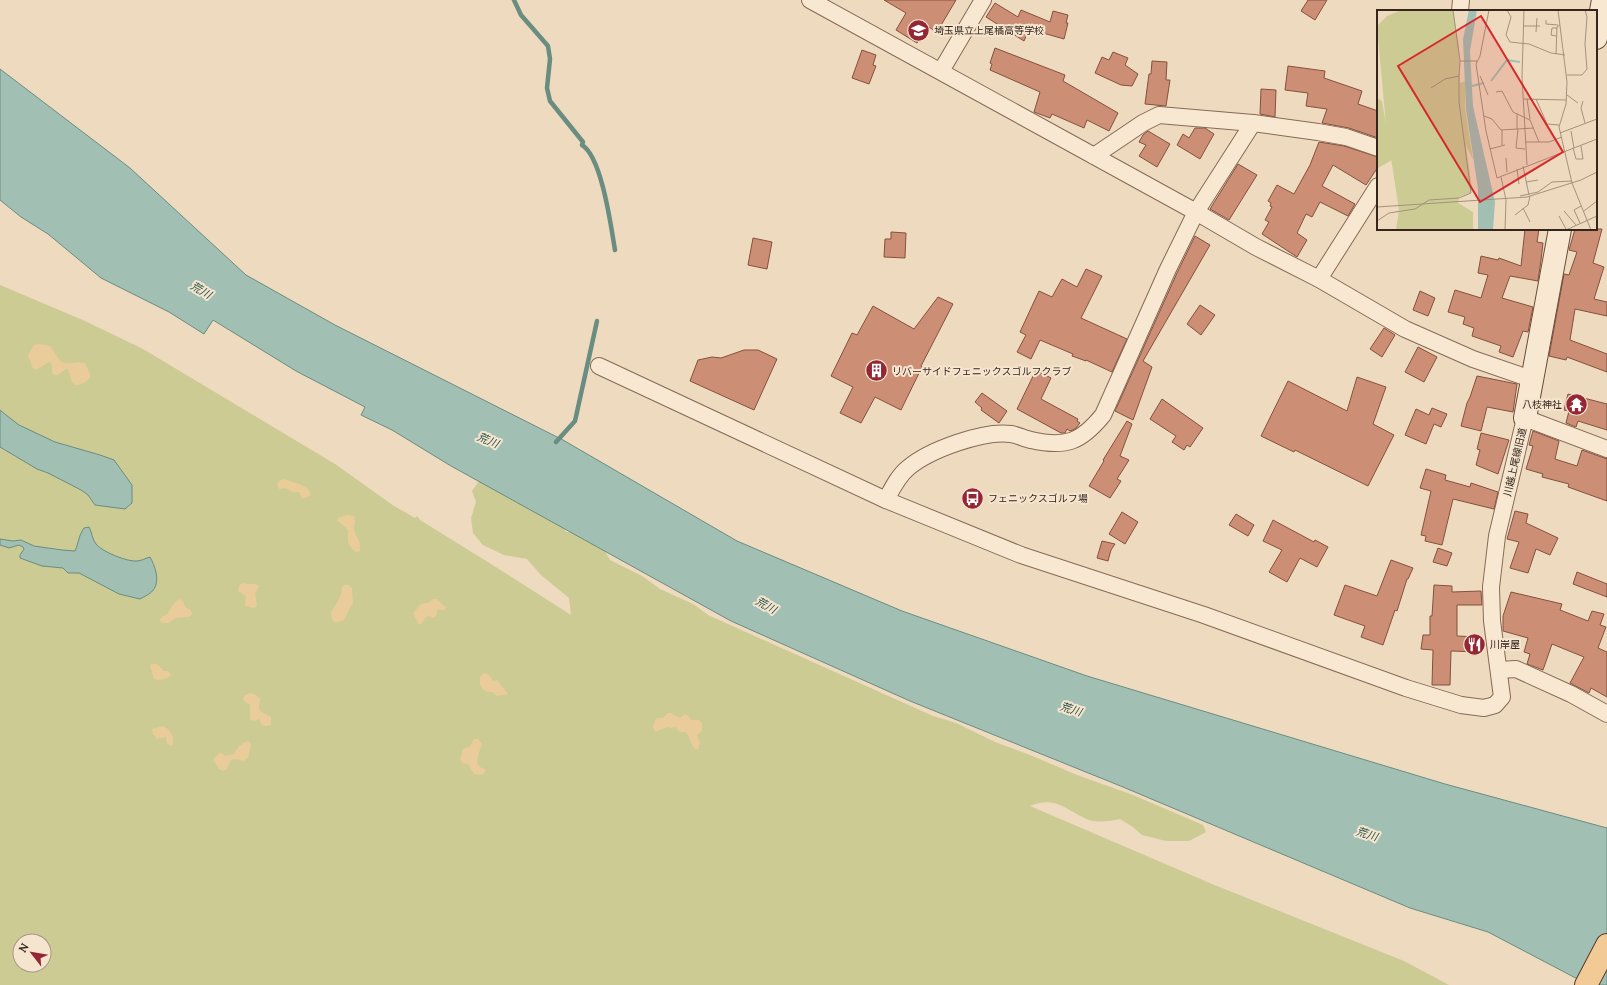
<svg xmlns="http://www.w3.org/2000/svg" width="1607" height="985" font-family="Lora,'Noto Sans JP',serif">
<style>
.green{fill:#cbcb93;fill-rule:evenodd}
.sand{fill:#eacc9b}
.water{fill:#a2bfb3;stroke:#698d80}
.lines{fill:none;stroke-linecap:round;stroke-linejoin:round}
.stream{stroke:#698d80;stroke-width:4.5}
.building{fill:#cc8e74;stroke:#85513d}
.street-casing{stroke:#866a57;stroke-width:18}
.secondary-casing{stroke:#684c3a;stroke-width:24}
.primary-casing{stroke:#53392c;stroke-width:24}
.street{stroke:#f9e8d1;stroke-width:16}
.secondary{stroke:#f9e8d1;stroke-width:22}
.primary{stroke:#f2ca95;stroke-width:22}
.labels{text-anchor:middle;dominant-baseline:central;stroke-width:4;stroke-linejoin:round;paint-order:stroke}
.poi-label{font-size:10px;fill:#35251c;stroke:#f5e5ce;text-anchor:start}
.street-label{font-size:10px;fill:#35251c;stroke:#f5e5ce}
.water-label{font-size:11px;font-style:italic;fill:#2b554d;stroke:#f5e5ce}
.inset-river{fill:none;stroke:#a2bfb3;stroke-width:2}
.inset-road{fill:none;stroke:#a4927d;stroke-width:1}
.view{fill:#d62828;fill-opacity:0.15;stroke:#d62828;stroke-width:2}
.inset-edge{fill:none;stroke:#35251c;stroke-width:2}
</style>
<rect width="100%" height="100%" fill="#eedabe"/>
<path class="green" d="M0,285L85,321L143,349L335,464L394,506L415,518L417,516L420,520L491,564L571,615L569,598L541,575L527,559L504,555L483,545L473,533L471,518L476,502L472,491L482,477L558,518L566,532L585,533L600,543L610,560L642,576L660,589L693,604L708,615L933,716L956,723L995,742L1030,755L1077,775L1133,795L1203,825L1206,832L1189,841H1166L1142,835L1133,827L1120,819C1110,821 1099,823 1089,820C1066,811 1057,795 1030,806L1212,884L1404,961L1449,985H0ZM20,941H44V965H20Z"/>
<g class="sand">
<path d="M39,344L50,346L61,362C69,365 77,361 85,363L90,374V378C86,382 76,389 72,382C70,379 70,373 68,369H66L58,375H55L52,373V364L49,362L36,370L32,367L28,355L34,345Z"/>
<path d="M285,479C294,484 303,482 310,492V496L302,499L299,492H293L285,488L279,489L277,484L280,480Z"/>
<path d="M347,515L354,516C356,521 354,525 354,529C355,537 362,541 360,551L356,552C346,544 348,541 348,530L337,520L338,518Z"/>
<path d="M244,583L247,584H255L259,586L255,594L257,604L256,607L253,608L245,606L246,596L238,591L240,584Z"/>
<path d="M344,585H348L352,588L353,603L343,621L335,622L332,620L331,613C335,604 342,598 342,587Z"/>
<path d="M179,599L183,601L185,607L191,610L192,614L189,617L175,618L169,623H163L160,621C161,616 163,616 167,615L172,606Z"/>
<path d="M433,599H437L446,608L445,610H437L436,616L432,618L429,616L426,617L422,623L419,625L413,613L421,604L428,603Z"/>
<path d="M152,664H157L164,671H168L171,675C167,679 159,681 154,679L150,665Z"/>
<path d="M484,673L489,675L493,681L497,680L508,694L497,696L492,692C482,693 477,683 481,675Z"/>
<path d="M250,693L254,694L260,698L259,707L260,711L271,717V725L266,726L262,725L259,719L253,721L250,719V705L243,700L244,696Z"/>
<path d="M668,713H671L680,718L685,714L689,716L691,720H699L702,723V731L697,735L700,743L698,749H695C690,743 690,737 686,732H679L676,727L671,728L667,727L655,732L653,727L655,720L658,718H663Z"/>
<path d="M163,726C170,729 176,738 172,746L167,744L166,737L157,739L153,734L152,729Z"/>
<path d="M474,739H478L482,744C481,748 474,763 479,766C481,768 483,768 485,769V772L482,775L474,774L468,764L462,763L460,760L463,749L470,746Z"/>
<path d="M248,741L251,744L248,758L244,761L235,759L231,760L226,770L222,771L219,769L213,760L220,752L225,756L234,754C237,748 241,743 248,741Z"/>
</g>
<g class="water">
<path d="M0,69L130,168L246,275L335,325L563,440L737,541L902,611L1087,676L1445,784L1607,828V985H1589L1488,932L1410,908L1123,787L910,701L731,621L451,466L392,430L361,415L365,407L296,371L213,320L204,334L169,312L101,278L48,234L21,217L0,200Z"/>
<path d="M0,410L6,415L19,425L55,442L100,455L114,460L132,485V503L125,509L95,505L88,495L81,490L48,473L37,469L0,447Z"/>
<path d="M89,527C92,532 92,539 96,544C102,552 128,562 137,561C141,561 146,558 150,557C155,566 160,580 154,589C151,594 145,596 140,599L119,594L79,573H68L63,568L42,566L20,558V555L24,549L23,547L19,545L9,548L0,545V539L13,541L21,540L34,546L62,550L75,551C79,542 78,537 84,528Z"/>
</g>
<g class="lines">
<g class="stream">
<path d="M514,0L521,15L548,46L550,59L547,88L550,101L583,142L582,145C602,157 611,227 615,250"/>
<path d="M556,442L575,421L597,321"/>
</g>
</g>
<g class="building">
<path d="M884,0H956L937,32L927,26L917,43L896,30L906,13Z"/>
<path d="M1308,0H1327L1315,20L1301,11Z"/>
<path d="M995,3L1018,17L1021,10L1050,22L1053,11L1068,15L1066,23H1068L1064,39L1029,29L1024,41L986,17Z"/>
<path d="M995,48L1065,75L1063,81L1118,113L1109,131L1087,120L1084,128L1052,114L1050,118L1034,112L1040,92L990,70L992,64L990,63Z"/>
<path d="M862,50L876,55L873,65L876,66L869,84L852,78Z"/>
<path d="M1113,52L1128,58L1125,65L1138,74L1132,86L1121,85L1095,73L1102,57L1109,60Z"/>
<path d="M1152,61L1167,62L1166,80H1170L1166,106L1145,104L1149,74H1151Z"/>
<path d="M1288,66L1325,71L1324,78L1362,91L1358,104L1378,111V138L1349,128L1322,123L1327,109L1306,106L1308,93L1285,90Z"/>
<path d="M1261,89L1276,90L1275,117L1260,114Z"/>
<path d="M1195,128H1205L1214,134L1200,159L1177,145L1183,134L1189,138Z"/>
<path d="M1148,131L1170,144L1157,167L1139,156L1146,145L1139,142L1143,135Z"/>
<path d="M1319,142L1344,146L1378,157V167L1366,185L1333,165L1322,186L1355,204L1348,216L1320,202L1312,217L1306,214L1297,233L1307,240L1297,257L1262,234L1269,222L1265,220L1272,207L1270,206L1271,203L1268,201L1277,185L1294,194L1310,165Z"/>
<path d="M1238,164L1257,175L1229,220L1210,209Z"/>
<path d="M1525,229H1539L1537,242L1543,243L1541,260L1538,281L1510,276L1502,298L1533,307L1528,332L1523,331L1513,357L1499,352L1501,346L1472,336L1474,328L1463,324L1465,317L1448,312L1455,290L1481,298L1488,275L1478,273L1481,256L1498,260L1499,258L1521,266Z"/>
<path d="M1575,229H1602L1593,263L1604,267L1594,299L1607,302V316L1575,309L1570,340L1607,354V372L1567,357L1566,360L1549,356L1564,274L1569,275L1577,252L1569,250Z"/>
<path d="M891,232L906,233L905,258L884,257L885,239H891Z"/>
<path d="M1195,236L1210,245L1143,361L1152,367L1133,420L1115,411L1177,273Z"/>
<path d="M753,238L772,242L767,269L748,265Z"/>
<path d="M1086,269L1102,276L1081,318L1127,339L1112,372L1086,360V361L1072,356L1073,354L1040,340L1031,359L1017,352L1026,335L1020,332L1039,291L1052,297L1062,279L1077,287Z"/>
<path d="M1420,291L1435,298L1428,316L1413,310Z"/>
<path d="M938,297L953,304L921,366L922,367L901,410L875,397L861,423L840,413L853,387L831,376L852,333L857,335L873,306L914,329Z"/>
<path d="M1200,305L1215,315L1201,335L1187,324Z"/>
<path d="M1384,328L1395,335L1382,357L1370,349Z"/>
<path d="M1418,347L1437,357L1424,382L1405,372Z"/>
<path d="M744,350H758L777,359L754,410L690,381L698,360L712,357L721,358Z"/>
<path d="M1036,370L1051,378L1041,399L1078,419L1077,421L1080,423L1075,429L1070,431L1067,429L1065,433H1061L1017,409Z"/>
<path d="M1477,376L1517,384L1513,412L1487,407L1481,431L1461,426L1467,403L1470,397Z"/>
<path d="M1357,377L1386,387L1373,424L1394,435L1368,486L1295,450L1294,452L1261,436L1288,381L1347,411Z"/>
<path d="M982,393L1007,411L999,423L981,410L982,408L975,402Z"/>
<path d="M1568,394L1607,404V430L1578,421L1576,427L1566,423L1569,411L1564,410Z"/>
<path d="M1162,399L1203,428L1190,447L1187,445L1184,450L1172,442L1176,436L1150,419Z"/>
<path d="M1432,408L1447,414L1441,427L1434,424L1426,444L1405,435L1416,409L1429,415Z"/>
<path d="M1127,421L1132,424L1120,456L1129,460L1117,479L1121,481L1110,498L1089,486L1104,461L1103,460Z"/>
<path d="M1533,431L1559,441L1555,459L1577,466L1582,450L1607,459V501L1568,487L1569,484L1542,477L1543,474L1526,469L1533,446L1529,445Z"/>
<path d="M1481,433L1509,440L1498,474L1476,465L1480,450L1477,449Z"/>
<path d="M1426,469L1446,475L1445,480L1470,487L1471,483L1498,492L1494,509L1453,499L1442,545L1425,541L1426,536L1421,535L1431,491L1420,488Z"/>
<path d="M1515,511L1528,514L1526,523L1558,538L1550,555L1536,549L1528,573L1510,568L1519,542L1507,539Z"/>
<path d="M1122,512L1138,522L1125,544L1109,534Z"/>
<path d="M1236,514L1254,525L1248,536L1229,525Z"/>
<path d="M1273,520L1314,542L1315,540L1328,547L1317,567L1300,558L1287,582L1269,572L1282,550L1263,541Z"/>
<path d="M1102,541L1115,544L1111,550L1108,561L1097,558Z"/>
<path d="M1438,548L1452,553L1447,566L1433,562Z"/>
<path d="M1391,560L1413,568L1408,579H1407L1397,611L1395,610L1383,645L1361,637L1365,626L1334,615L1345,585L1377,596Z"/>
<path d="M1577,572L1607,584V597L1573,584Z"/>
<path d="M1434,585L1452,586V592L1481,591L1482,605H1457V636L1479,637L1478,652L1451,651L1450,685H1432L1433,650L1421,649L1423,635H1430V616H1432Z"/>
<path d="M1511,592L1562,604L1560,610L1588,621L1592,611L1604,614L1600,625L1606,627L1598,648L1607,652V697L1591,688L1589,693L1570,683L1584,657L1552,644L1543,670L1527,664L1530,654L1524,652L1528,638L1503,631V616Z"/>
</g>
<g class="lines">
<defs>
<g id="street">
<path d="M810,0L1196,212L1256,247L1319,279L1405,329L1473,359L1531,379"/>
<path d="M1460,11L1461,0"/>
<path d="M941,71L983,0"/>
<path d="M1094,156L1143,123L1159,115L1253,123L1318,132L1346,137L1378,148"/>
<path d="M1319,279L1378,186"/>
<path d="M599,366L886,500L1021,555L1204,615L1406,688L1461,705L1484,708L1495,705L1502,697L1492,621L1491,587L1497,536L1525,418L1607,449"/>
<path d="M886,500C892,489 898,476 908,468C929,450 984,430 1011,434C1018,435 1025,439 1031,440C1066,448 1081,442 1103,415L1168,269L1196,212L1253,123"/>
<path d="M1499,670L1516,669L1571,694L1607,714"/>
</g>
<g id="secondary">
<path d="M1596,38L1603,0"/>
<path d="M1525,418L1560,229"/>
</g>
<path id="primary" d="M1586,985L1607,945"/>
</defs>
<use href="#street" class="street-casing"/>
<use href="#secondary" class="secondary-casing"/>
<use href="#primary" class="primary-casing"/>
<use href="#street" class="street"/>
<use href="#secondary" class="secondary"/>
<use href="#primary" class="primary"/>
</g>
<defs>
<symbol id="school-disc" viewBox="-11 -11 22 22"><circle r="9.5" fill="#952735" stroke="#f5e5ce"/><path d="M0-5L7-2L0 1L-7-2ZM-4 1L0 2.5L4 1V4Q0 6-4 4Z" fill="#fff"/></symbol>
<symbol id="building-disc" viewBox="-11 -11 22 22"><circle r="9.5" fill="#952735" stroke="#f5e5ce"/><path d="M-4-6H4V6H1V3H-1V6H-4ZM-2.5-4.3h1.7v1.8h-1.7ZM.8-4.3h1.7v1.8H.8ZM-2.5-1h1.7V.8h-1.7ZM.8-1h1.7V.8H.8Z" fill="#fff"/></symbol>
<symbol id="temple-disc" viewBox="-11 -11 22 22"><circle r="9.5" fill="#952735" stroke="#f5e5ce"/><path d="M0-6L5-2H3V0L6.5 2.5H4V6H1.5V3h-3V6H-4V2.5H-6.5L-3 0V-2H-5Z" fill="#fff"/></symbol>
<symbol id="bus-disc" viewBox="-11 -11 22 22"><circle r="9.5" fill="#952735" stroke="#f5e5ce"/><path d="M-5-6H5V4H4V6H2V4H-2V6H-4V4H-5ZM-3.5-4V0h7V-4ZM-3.5 1.2v1.5H-2V1.2ZM2 1.2v1.5H3.5V1.2Z" fill="#fff"/></symbol>
<symbol id="restaurant-disc" viewBox="-11 -11 22 22"><circle r="9.5" fill="#952735" stroke="#f5e5ce"/><path d="M-5-6h1v4h1v-4h1v4h1v-4h1v5L-1.5 .5V6h-2V.5L-5-1ZM5-6V6H3V1.5H1.5Q1.5-4 5-6Z" fill="#fff"/></symbol>
</defs>
<g fill-rule="evenodd">
<use href="#school-disc" x="906" y="18" width="25" height="25"/>
<use href="#building-disc" x="864" y="358" width="25" height="25"/>
<use href="#temple-disc" x="1564" y="392" width="25" height="25"/>
<use href="#bus-disc" x="960" y="486" width="25" height="25"/>
<use href="#restaurant-disc" x="1462" y="632" width="25" height="25"/>
</g>
<g class="labels">
<g class="poi-label">
<text x="934" y="30">埼玉県立上尾橘高等学校</text>
<text x="892" y="371">リバーサイドフェニックスゴルフクラブ</text>
<text x="1562" y="404" text-anchor="end">八枝神社</text>
<text x="988" y="498">フェニックスゴルフ場</text>
<text x="1490" y="644">川岸屋</text>
</g>
<g class="street-label">
<text transform="translate(1515 462) rotate(-77)">川越上尾線旧道</text>
</g>
<g class="water-label">
<text transform="translate(201 290) rotate(30)">荒川</text>
<text transform="translate(488 440) rotate(23)">荒川</text>
<text transform="translate(766 605) rotate(29)">荒川</text>
<text transform="translate(1071 709) rotate(18)">荒川</text>
<text transform="translate(1367 834) rotate(17)">荒川</text>
</g>
</g>
<g transform="translate(1377 10)">
<rect width="220" height="220" fill="#eedabe"/>
<path d="M25,0H76L82,36L83,85V73L88,71V97L96,150L89,135L95,179L93,183L82,187L81,193L96,202V220H19L22,200L9,115L0,16L10,6ZM0,88L5,91L15,150L1,158Z" fill="#cbcb93"/>
<path d="M92,0H100L93,41L96,96L118,192L116,220H101V179L89,99L86,29Z" fill="#a2bfb3"/>
<path class="inset-river" d="M114,71L130,50L143,52M95,76L107,73"/>
<path class="inset-road" d="M76,0L83,51H100M112,0L103,46L99,54L109,121L120,168L220,129M130,0L134,7L129,25L133,32L152,34L174,43L188,45M147,0L145,67L150,155M181,0L190,72L189,94L182,117L195,173M169,10V14L181,15M146,16H163M159,22L160,8M179,26L174,25L175,18H180M179,44L180,17L183,15M190,65H205L210,59L208,34L210,7L208,0M103,66L111,85M54,78L68,69L82,66L83,51M119,82L125,81L136,102L153,110L162,132M190,85L201,93M146,89L189,90M150,89L153,109M159,89L170,114L182,115M206,91L204,98L208,113M140,104V119M107,106L115,109L124,120L157,118M141,119L139,138L148,139M194,121L197,138M183,123L220,109M148,132H172L185,127M125,135V120M196,138L199,149H206L204,136M113,139L128,135M129,148L130,162M146,156L152,185M140,159L142,174M124,167L129,190L128,220M149,172L161,170M195,173L214,220M143,186L161,182L175,172L195,171M0,197L150,187L204,170L220,162M146,198L153,212M187,201L199,215M207,201L220,191M138,205L151,195L153,186M182,206L189,219M0,211L12,203L38,199L52,190L82,188L94,183L82,92V66M203,213L197,200L204,196M189,220L220,206"/>
<path class="view" d="M104,6L186,142L103,192L21,56Z"/>
<rect width="220" height="220" class="inset-edge"/>
</g>
<g transform="translate(32 953) rotate(301)"><circle r="19" fill="#f5e5ce" stroke="#a89887"/>
<path d="M0-3L7 15L0 10L-7 15Z" fill="#952735"/>
<text y="-6" font-size="11" font-weight="bold" text-anchor="middle" fill="#35251c">N</text>
</g>
</svg>
